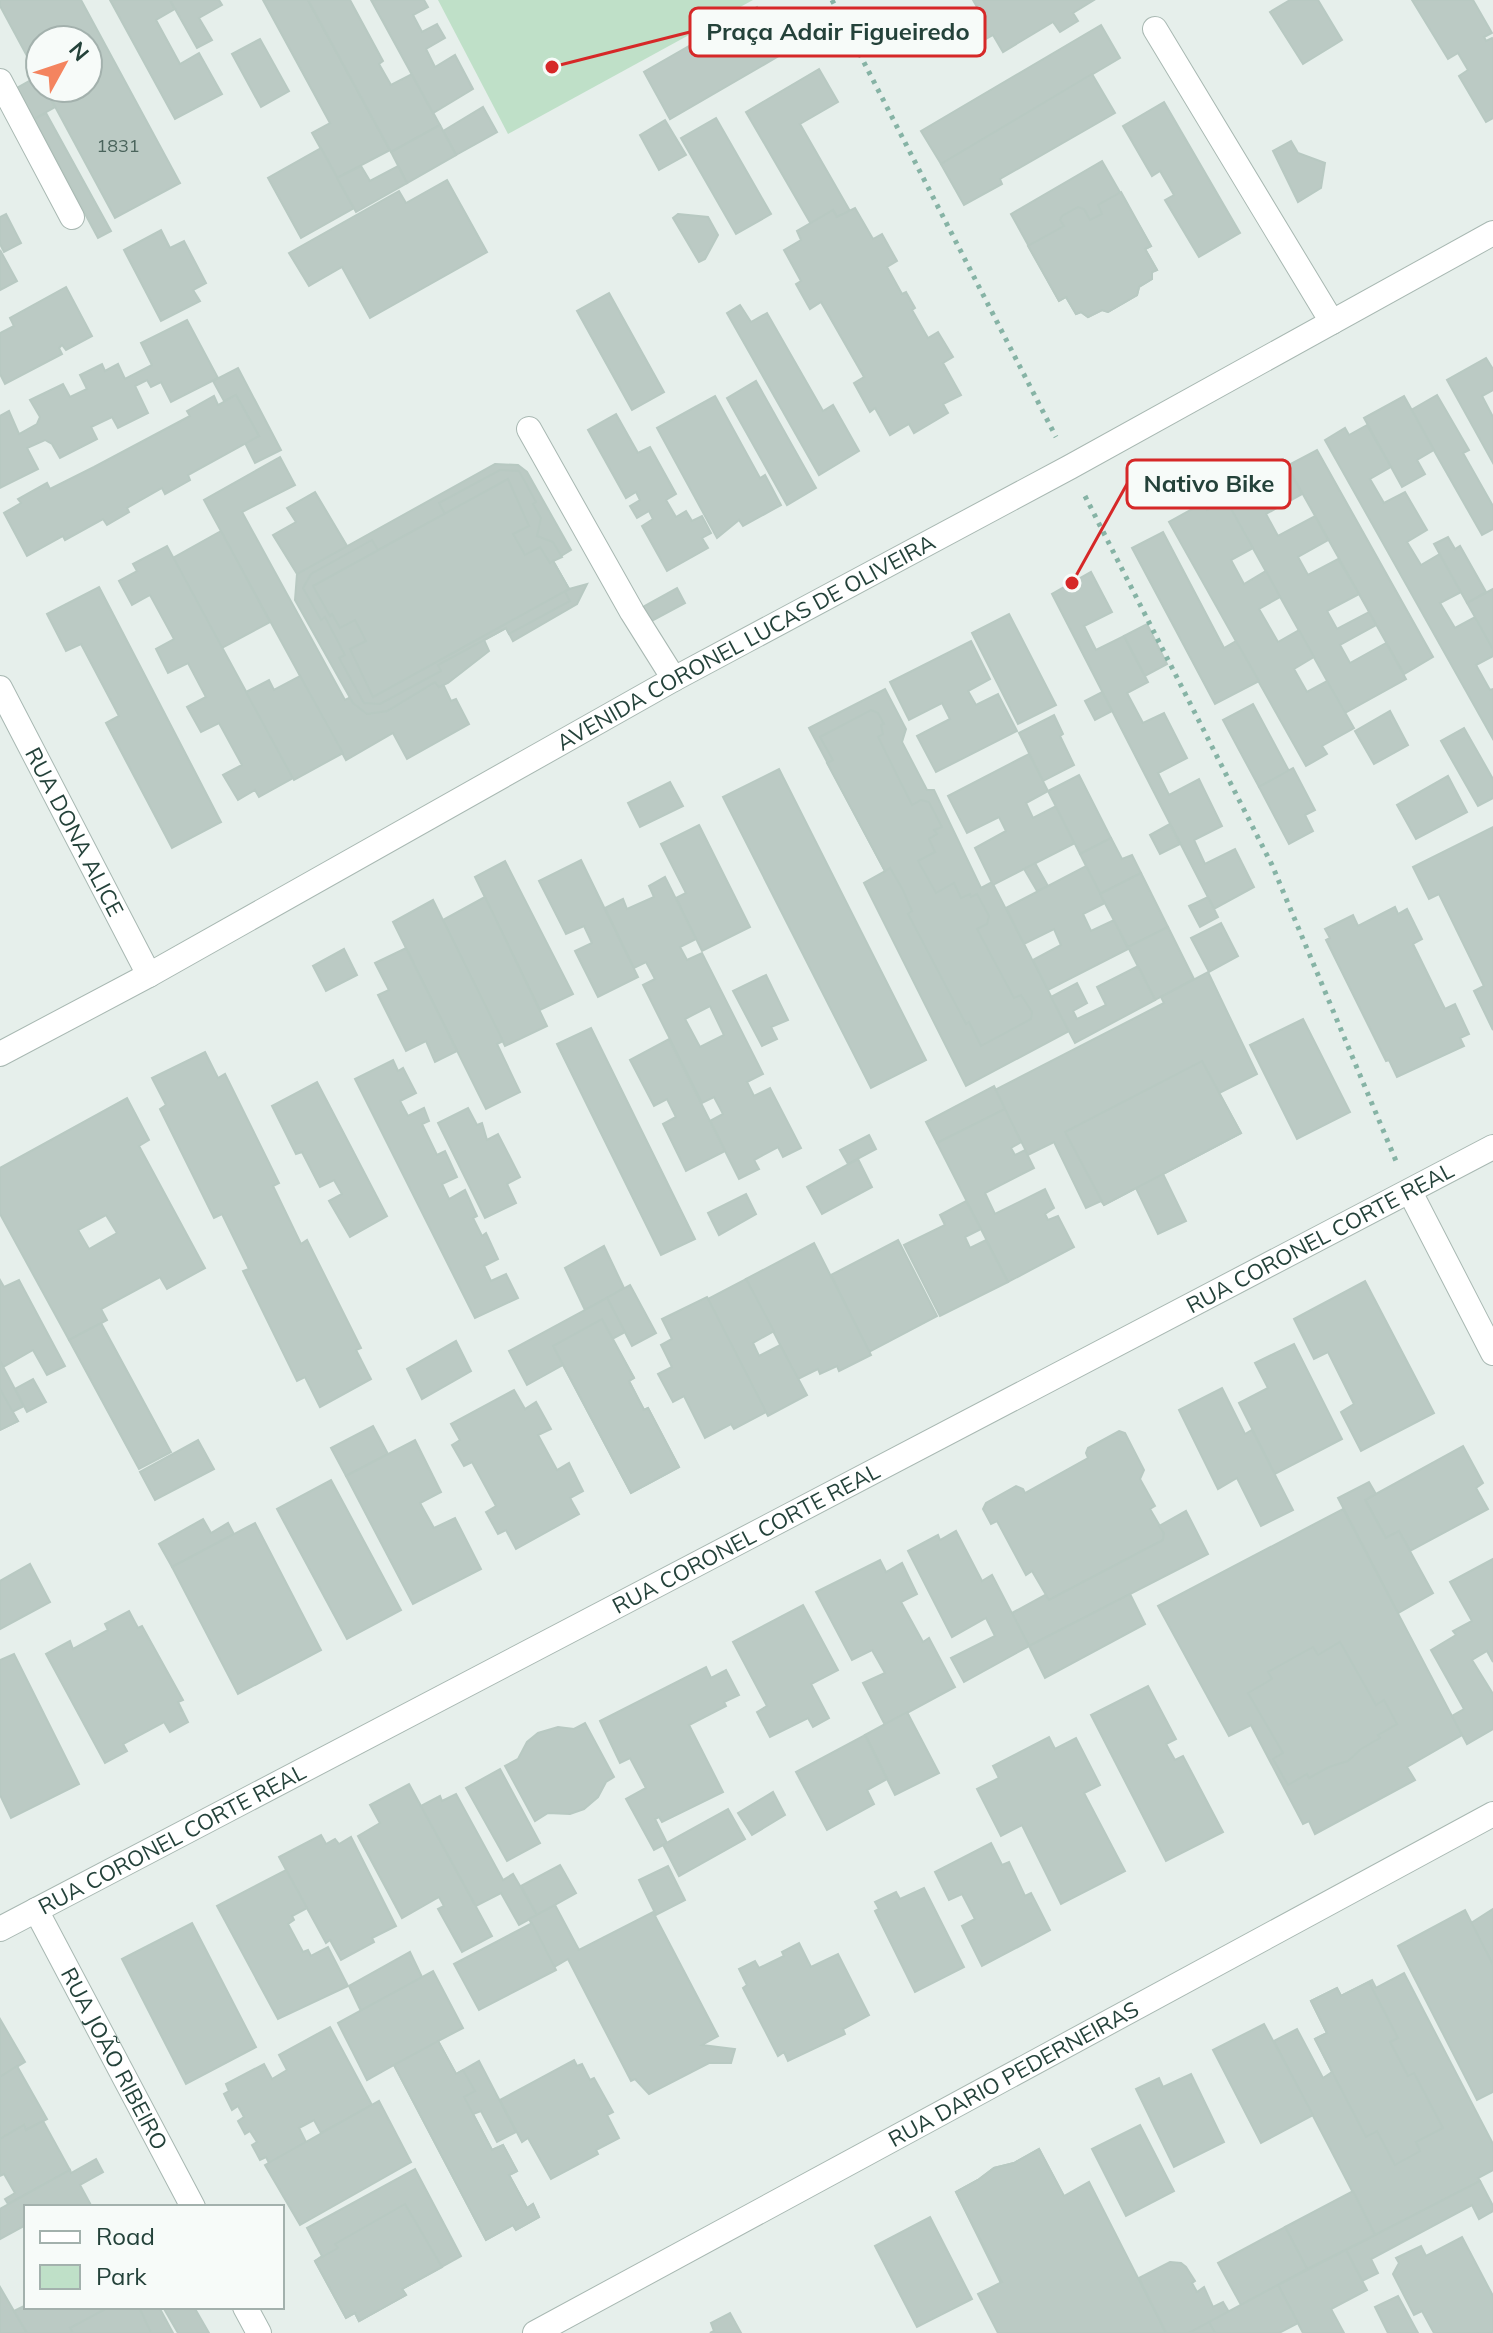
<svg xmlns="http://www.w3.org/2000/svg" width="1493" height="2333" font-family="Mulish,sans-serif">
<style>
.green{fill:#bfe0c8}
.building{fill:#bbcac4;stroke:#b8c9c2;stroke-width:2;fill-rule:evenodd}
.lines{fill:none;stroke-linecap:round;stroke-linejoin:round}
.minor-casing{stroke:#a8b8b2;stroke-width:26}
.path{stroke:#86b3a5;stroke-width:5;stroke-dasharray:4 6;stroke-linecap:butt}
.minor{stroke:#fff;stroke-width:24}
.labels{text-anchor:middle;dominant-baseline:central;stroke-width:6;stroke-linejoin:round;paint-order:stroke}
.number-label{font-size:18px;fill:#4a645c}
.street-label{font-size:22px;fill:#24423a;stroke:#f7fbf9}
.leader{fill:none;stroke:#d62828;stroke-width:3}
.callout-dot{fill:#d62828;stroke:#f7fbf9;stroke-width:3}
.callout{fill:#f7fbf9;stroke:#d62828;stroke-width:3}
.callout-label{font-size:24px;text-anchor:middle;font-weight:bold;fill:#24423a}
</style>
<rect width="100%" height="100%" fill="#e6efeb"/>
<path class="green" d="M438,0H753L508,134Z"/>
<g class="building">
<path d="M0,0H81L180,183L115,218L45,88H88V40H40V80L0,6Z"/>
<path d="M110,0H170L175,9L156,20L180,64L199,53L222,94L175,119Z"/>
<path d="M170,0H219L222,5L199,18L212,40L197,48Z"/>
<path d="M263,0H308L390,150L337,178L312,133L330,123Z"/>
<path d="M308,0H350L383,61L379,64L391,85L412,74L440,125L391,152Z"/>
<path d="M371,0H424L428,7L413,15L422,32L437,24L445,38L426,49L435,67L455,55L473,89L433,113Z"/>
<path d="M973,0H1094L1073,13L1078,21L1060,32L1053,22L1003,52L993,35L986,39L974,18L981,14Z"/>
<path d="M1290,0H1318L1342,40L1303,64L1270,12Z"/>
<path d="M1412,0H1473L1492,33L1484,37L1486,41L1492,38L1493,40V118L1486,122L1459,76L1468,70L1458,53L1448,59Z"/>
<path d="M757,7L784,53L670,119L644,72Z"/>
<path d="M1101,25L1120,58L941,164L921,131Z"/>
<path d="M260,39L289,91L261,107L232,54Z"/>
<path d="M819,69L838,102L800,124L850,211L837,217L833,210L811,224L746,112Z"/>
<path d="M1092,74L1115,113L1000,179L1002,184L964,205L941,164Z"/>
<path d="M38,76L40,88H45L55,107L34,119L17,88Z"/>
<path d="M1164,102L1240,233L1199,257L1165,200L1174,195L1160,171L1152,176L1123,126Z"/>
<path d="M483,107L497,132L456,155L443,131Z"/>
<path d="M46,113L111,231L98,238L34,119Z"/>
<path d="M716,118L771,214L736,234L681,138Z"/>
<path d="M665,120L686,155L659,170L640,135Z"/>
<path d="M440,125L456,155L407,183L391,152Z"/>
<path d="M1291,141L1298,153L1325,163L1321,188L1298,202L1273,151Z"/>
<path d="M321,148L354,208L301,238L268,178Z"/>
<path d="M1102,161L1151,246L1145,249L1157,270L1152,272V279L1139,287L1137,295L1108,312L1102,310L1088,317L1081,312L1076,314L1066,297L1059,301L1011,214Z"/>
<path d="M361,166L370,181L398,166L407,183L356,212L337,178Z"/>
<path d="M447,180L487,252L370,318L342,267L309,286L289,253L399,191L406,203Z"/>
<path d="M1121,192L1151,246L1145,249L1157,270L1152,272V279L1139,287L1137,295L1108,312L1102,310L1088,317L1081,312L1076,314L1066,297L1059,301L1028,246L1064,226L1060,220L1062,216L1078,207L1084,209L1090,220L1102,214L1098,205Z"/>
<path d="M855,208L873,239L882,234L897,261L887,267L902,294L906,292L915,308L912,310L928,338L938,332L953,357L943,363L961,395L943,404L948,413L914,433L909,424L890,435L875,408L870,412L854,383L864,377L821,302L810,309L796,284L801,281L784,250L801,240L797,231L833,210L837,217Z"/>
<path d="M6,214L21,243L4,252L0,244V217Z"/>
<path d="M678,214L708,217L718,235L705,259L699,262L673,218Z"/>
<path d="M161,230L170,248L184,241L206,283L193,290L200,301L161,321L124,250Z"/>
<path d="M0,250L17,281L0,290Z"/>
<path d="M66,287L92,336L66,350L62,345L59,348L62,354L5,384L0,374V333L14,326L10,318Z"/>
<path d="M609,293L664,392L632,410L577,311Z"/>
<path d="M740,305L751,322L767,313L823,411L833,405L859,451L819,475L727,313Z"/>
<path d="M187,320L218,378L171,402L161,382L151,387L147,380L135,386L148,413L118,428L112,417L91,427L97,439L60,458L52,444L45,440L27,448L38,469L0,488V416L9,411L19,434L37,424L40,417L30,400L63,384L70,397L87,389L80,375L102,364L105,371L118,364L125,379L152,365L141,343Z"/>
<path d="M1486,358L1493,369V390L1482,396L1493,417V463L1447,380Z"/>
<path d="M238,368L281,450L255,463L245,443L259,436L236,395L224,401L213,381Z"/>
<path d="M756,381L816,488L787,505L727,398Z"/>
<path d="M236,395L259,436L188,475L190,480L165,494L162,488L127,508L129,512L107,525L103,519L65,540L63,536L27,556L4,513L21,503L18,499L47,483L50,489L94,467L190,416L187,411L214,396L218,405Z"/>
<path d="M1437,395L1469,450L1463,453L1493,506V529L1482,535L1411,410Z"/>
<path d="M715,396L760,478L765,475L781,505L743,526L739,520L717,538L657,428Z"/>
<path d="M1404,396L1434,450L1417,460L1425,474L1402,487L1364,418Z"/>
<path d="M616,414L638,453L650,447L676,494L666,500L676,517L686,511L692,521L702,516L711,533L702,538L708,548L667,571L642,526L653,519L649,511L637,518L630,506L640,500L636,492L626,498L588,430Z"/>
<path d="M1367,425L1391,467L1370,479L1384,503L1405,492L1427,530L1407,542L1421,565L1440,554L1461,592L1440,603L1455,628L1475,617L1493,649V656L1476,665L1490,690L1493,689V739L1325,440L1345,428L1349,435Z"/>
<path d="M1317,450L1433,657L1404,674L1287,466Z"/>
<path d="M280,457L295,485L242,512L345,700L351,697L367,714L387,711L435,682L439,687L443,684L451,701L456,699L469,724L407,759L393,733L346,760L204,500Z"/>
<path d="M1283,459L1302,494L1266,514L1278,536L1315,516L1328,540L1298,557L1308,575L1338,559L1359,594L1327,611L1337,629L1369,612L1376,625L1340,645L1350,663L1386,643L1406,679L1345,713L1222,493Z"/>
<path d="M495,464L518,465L527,472L571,550L553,561L569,589L587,584L577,604L513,641L506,628L484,640L489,651L448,683L439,687L435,682L387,711L367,714L353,703L295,600L297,574Z"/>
<path d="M500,470L519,471L536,502L533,504L541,518L537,536L553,542L562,557L553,561L569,589L565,592L570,601L509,634L506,628L484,640L438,665L441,671L380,704L364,703L339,658L345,655L325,617L321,620L303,588L311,574L372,540L378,550L445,514L439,503Z"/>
<path d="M508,479L529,526L513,534L525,555L540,547L550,563L553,561L569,589L373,697L350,649L366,641L355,620L340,628L332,614L330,616L313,586Z"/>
<path d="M315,492L347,546L297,574L273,535L296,522L287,508Z"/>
<path d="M1226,500L1253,548L1231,560L1244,584L1266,571L1280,597L1259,609L1278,642L1299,630L1314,657L1294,669L1307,692L1327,681L1354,728L1322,746L1327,754L1306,766L1169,522L1203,503L1207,510Z"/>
<path d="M221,531L270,622L222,648L173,558Z"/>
<path d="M1163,532L1224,648L1236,641L1259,681L1215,704L1132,548Z"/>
<path d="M1448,537L1455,549L1460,546L1486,592L1467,603L1434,544Z"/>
<path d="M167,546L293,778L259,797L255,790L238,800L223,775L242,765L219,723L201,732L187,707L206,697L188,663L168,673L156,649L174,639L150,595L132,605L119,581L137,571L133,564Z"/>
<path d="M1091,572L1112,612L1084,626L1096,650L1124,636L1148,682L1127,693L1143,723L1164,713L1187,758L1158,773L1169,795L1199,779L1222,826L1194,840L1205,864L1235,849L1254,887L1214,909L1052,594Z"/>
<path d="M99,587L221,822L172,848L106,723L119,716L81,644L66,651L47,614Z"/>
<path d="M677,588L685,603L648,623L639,609Z"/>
<path d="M1493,589V649L1467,603Z"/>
<path d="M1009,614L1056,705L1018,724L972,633Z"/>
<path d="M1147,624L1167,664L1145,676L1124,636Z"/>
<path d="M971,641L990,679L968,691L976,705L998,694L1017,731L936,772L917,736L950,719L942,703L909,720L890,682Z"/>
<path d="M300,676L343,753L294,780L246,692L269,680L274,690Z"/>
<path d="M885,689L906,729L902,742L927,790H934L981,888L992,882L1069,1031L966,1086L864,883L885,871L809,728Z"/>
<path d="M1102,692L1112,711L1095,720L1085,701Z"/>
<path d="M1253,704L1289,771L1259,787L1223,720Z"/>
<path d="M871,710L878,713L884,724L881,725L883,734L878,737L912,805L921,800L929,802L942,827L934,830L937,834L929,839L935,852L918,861L936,893L954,883L961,898L970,894L971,897L977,894L989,916L987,924L977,929L1014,998L1021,995L1032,1012L1031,1019L981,1046L969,1022L966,1024L908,914L912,911L903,890L890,868L885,871L827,763L833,760L820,737Z"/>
<path d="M1390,711L1408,745L1374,764L1355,731Z"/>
<path d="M1054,715L1063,734L1060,736L1074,765L1043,781L1019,733Z"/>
<path d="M1464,728L1493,779V798L1478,806L1441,741Z"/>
<path d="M1029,754L1048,791L1026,803L1033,818L1056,806L1075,843L993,885L975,848L1006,831L999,817L967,833L948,796Z"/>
<path d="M1293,768L1315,810L1305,815L1313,831L1289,844L1259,787Z"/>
<path d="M779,769L926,1060L871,1088L723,797Z"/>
<path d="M1079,775L1111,838L1080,854L1048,791Z"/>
<path d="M1448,776L1467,812L1416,839L1397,805Z"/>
<path d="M670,782L683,806L640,827L628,803Z"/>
<path d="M1170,824L1180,844L1160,854L1150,835Z"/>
<path d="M699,825L750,927L702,951L676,898L686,893L661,844Z"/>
<path d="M1493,827V1030L1474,991L1484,986L1439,894L1429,899L1413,867Z"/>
<path d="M1111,838L1122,859L1132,855L1141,873L1100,894L1080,854Z"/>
<path d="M581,860L638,977L598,997L575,951L592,943L584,926L566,934L539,881Z"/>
<path d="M505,861L573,994L540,1010L475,877Z"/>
<path d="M1035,863L1048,886L1037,891L1024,869Z"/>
<path d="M1086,866L1105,903L1083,914L1091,931L1114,920L1128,949L1048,990L1033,960L1061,945L1054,929L1024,944L1006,908Z"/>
<path d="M1141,873L1168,927L1128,947L1100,894Z"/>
<path d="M665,877L696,939L680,947L687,960L702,953L763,1074L747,1082L754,1096L770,1088L801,1148L783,1157L778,1147L754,1160L759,1169L739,1179L710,1121L723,1114L714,1097L702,1103L643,985L655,979L646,962L634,968L605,908L623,899L627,909L654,897L649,886ZM710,1006L724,1035L700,1047L685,1019Z"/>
<path d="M485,897L547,1026L505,1046L443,920Z"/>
<path d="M1208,897L1218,917L1200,927L1189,906Z"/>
<path d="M433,900L503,1041L497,1044L520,1092L486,1109L393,922Z"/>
<path d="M1395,907L1398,914L1407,909L1422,939L1413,944L1445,1009L1455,1004L1469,1034L1460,1038L1464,1046L1397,1077L1389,1060L1386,1061L1326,940L1330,938L1325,929L1353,915L1358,926Z"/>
<path d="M1221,923L1238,956L1209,972L1191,938Z"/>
<path d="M1168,927L1194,979L1155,1000L1128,947Z"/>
<path d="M406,948L457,1051L435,1062L426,1041L406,1051L378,995L389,990L375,963Z"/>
<path d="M344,949L357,975L326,991L313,966Z"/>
<path d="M1138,966L1155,1000L1075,1043L1051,997L1077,983L1087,1003L1073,1011L1077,1019L1106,1005L1097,987Z"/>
<path d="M1208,972L1257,1074L1219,1093L1241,1133L1163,1174L1186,1221L1158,1234L1136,1188L1104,1205L1101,1201L1086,1208L1054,1142L1028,1155L995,1090L1164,1003L1161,997Z"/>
<path d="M766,975L788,1020L771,1027L777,1039L762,1046L733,991Z"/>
<path d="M1303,1019L1350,1112L1297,1139L1250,1045Z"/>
<path d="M591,1028L695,1239L661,1255L557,1044Z"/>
<path d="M669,1039L725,1151L686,1171L663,1124L676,1117L667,1099L654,1106L630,1060Z"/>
<path d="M205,1052L218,1078L225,1074L279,1183L273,1186L301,1244L307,1240L361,1348L356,1350L371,1379L320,1407L305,1377L297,1381L243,1271L249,1269L222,1214L214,1218L160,1109L166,1105L152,1078Z"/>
<path d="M393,1060L398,1071L403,1068L416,1093L400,1101L408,1116L424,1108L429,1121L422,1124L437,1155L445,1151L457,1177L442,1184L449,1199L465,1190L477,1216L473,1218L482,1236L486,1233L498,1259L484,1266L491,1281L506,1274L518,1298L475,1318L355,1079Z"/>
<path d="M1202,1061L1241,1133L1104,1205L1065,1132Z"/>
<path d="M317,1082L387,1216L350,1237L329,1201L342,1194L334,1180L320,1187L302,1152L296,1154L272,1106Z"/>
<path d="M994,1086L1005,1109L937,1143L926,1122Z"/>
<path d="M127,1098L149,1140L139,1146L205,1268L167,1289L160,1277L101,1309L107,1320L69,1340L0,1214V1168ZM106,1215L117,1233L89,1249L78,1230Z"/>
<path d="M468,1108L477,1125L482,1123L487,1140L498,1134L520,1177L507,1184L516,1203L485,1218L438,1123Z"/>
<path d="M1005,1109L1021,1142L1011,1148L1015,1155L1025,1150L1034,1168L985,1193L995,1214L1045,1189L1054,1208L1045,1214L1048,1220L1058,1216L1074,1247L1008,1282L937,1143Z"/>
<path d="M869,1135L876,1149L848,1164L840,1150Z"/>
<path d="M858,1159L872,1187L822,1214L807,1187Z"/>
<path d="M746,1194L756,1214L719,1235L708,1213Z"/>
<path d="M966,1201L981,1229L965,1237L970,1248L986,1240L1008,1282L940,1316L904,1245L945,1225L940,1215Z"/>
<path d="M898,1240L937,1316L869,1352L831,1275Z"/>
<path d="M814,1243L871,1355L839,1371L837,1366L820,1374L818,1369L798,1379L746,1279Z"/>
<path d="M604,1246L624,1288L585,1310L565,1268Z"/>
<path d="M746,1279L774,1331L753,1343L759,1356L780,1345L807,1395L768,1416L708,1299Z"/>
<path d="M0,1280L4,1287L19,1280L65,1366L47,1375L33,1350L3,1367L0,1361Z"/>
<path d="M1365,1281L1434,1413L1361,1451L1341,1412L1354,1404L1328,1352L1314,1359L1294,1319Z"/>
<path d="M630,1285L656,1333L632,1346L607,1298Z"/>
<path d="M707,1297L766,1412L734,1429L731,1424L705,1438L684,1396L673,1402L658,1374L672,1367L661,1345L672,1339L662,1319Z"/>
<path d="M607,1298L625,1332L612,1339L634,1378L629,1381L644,1410L648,1408L679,1467L631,1493L563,1365L527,1385L509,1351Z"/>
<path d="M602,1319L634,1378L629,1381L644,1410L648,1408L679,1467L631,1493L553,1346Z"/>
<path d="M101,1323L171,1452L139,1469L69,1340Z"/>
<path d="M456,1341L471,1371L422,1399L407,1369Z"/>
<path d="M1294,1344L1342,1439L1275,1474L1239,1403L1268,1388L1255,1363Z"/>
<path d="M0,1361L24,1406L12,1412L18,1421L0,1430Z"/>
<path d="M33,1379L46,1402L27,1412L15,1389Z"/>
<path d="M1222,1388L1245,1434L1252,1430L1293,1510L1261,1526L1237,1478L1218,1489L1179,1410Z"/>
<path d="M0,1389L18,1421L0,1430Z"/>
<path d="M514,1390L525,1409L536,1402L551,1429L538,1435L557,1470L569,1463L583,1491L570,1498L579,1514L516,1549L506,1530L498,1534L486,1512L496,1506L472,1462L464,1466L452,1445L460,1440L451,1424Z"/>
<path d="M373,1426L388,1454L346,1476L331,1448Z"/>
<path d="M1119,1431L1125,1433L1144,1470L1140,1479L1155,1506L1150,1509L1164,1533L1163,1540L1049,1600L1032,1571L1026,1575L997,1521L991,1524L983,1509L986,1503L1016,1486L1023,1489L1025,1493L1088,1458L1086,1453L1088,1448Z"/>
<path d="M198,1440L214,1469L155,1500L140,1472Z"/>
<path d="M415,1440L441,1492L420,1503L434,1528L455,1518L481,1569L413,1604L346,1476Z"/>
<path d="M1463,1446L1483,1483L1476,1488L1488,1509L1410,1551L1399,1531L1386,1538L1365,1500Z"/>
<path d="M331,1480L401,1610L347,1639L277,1509Z"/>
<path d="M1369,1482L1376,1494L1365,1500L1386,1538L1399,1531L1433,1593L1398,1613L1338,1498Z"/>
<path d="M1343,1509L1462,1735L1407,1767L1415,1780L1315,1834L1309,1821L1303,1824L1251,1725L1229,1736L1158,1606Z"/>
<path d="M1186,1511L1208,1554L1029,1646L1012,1613L1045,1595L1049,1600L1163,1540L1164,1533L1159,1526Z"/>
<path d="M203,1519L211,1533L228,1523L234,1534L172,1567L159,1544Z"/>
<path d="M255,1523L321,1650L238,1694L172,1567Z"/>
<path d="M956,1531L982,1581L992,1575L1029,1646L964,1682L951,1658L995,1636L986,1618L952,1637L908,1551L938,1535L940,1540Z"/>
<path d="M1493,1559V1662L1487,1651L1472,1660L1493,1694V1729L1467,1744L1452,1716L1464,1709L1431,1650L1456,1635L1453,1631L1472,1621L1450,1582Z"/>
<path d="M880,1560L886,1572L902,1563L917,1594L901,1602L923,1642L929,1638L955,1687L885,1725L863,1683L885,1673L872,1650L852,1660L816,1592Z"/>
<path d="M30,1564L50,1602L0,1629V1581Z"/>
<path d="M1130,1594L1145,1624L1045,1678L1029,1646Z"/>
<path d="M803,1605L838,1670L811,1684L829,1718L813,1727L808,1718L770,1737L757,1712L767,1706L733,1642Z"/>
<path d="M129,1611L138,1628L142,1626L183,1700L178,1702L188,1722L170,1732L164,1722L123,1744L127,1751L105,1763L46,1654L70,1641L73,1649L108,1630L105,1624Z"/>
<path d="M1340,1642L1376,1705L1384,1700L1397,1724L1378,1735L1380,1738L1361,1749L1348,1761L1329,1767L1309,1778L1307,1774L1288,1785L1273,1759L1283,1753L1248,1693L1272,1679L1268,1672L1313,1647L1318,1655Z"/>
<path d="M14,1654L79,1784L11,1818L0,1795V1660Z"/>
<path d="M706,1667L711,1678L726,1670L739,1695L724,1702L726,1706L689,1725L723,1792L662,1822L659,1817L655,1819L667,1843L654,1850L626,1799L646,1788L630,1758L620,1763L600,1721Z"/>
<path d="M1148,1686L1176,1739L1166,1744L1175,1760L1183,1756L1223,1832L1166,1861L1091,1715Z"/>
<path d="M907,1712L939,1773L895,1795L865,1735Z"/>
<path d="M585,1723L614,1777L606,1782L598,1797L584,1809L570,1814L548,1813L535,1821L505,1766L518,1759L527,1742L538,1733L558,1727L574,1729Z"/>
<path d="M865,1735L887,1779L867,1790L874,1804L827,1830L796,1772Z"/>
<path d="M1049,1737L1055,1749L1076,1738L1100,1785L1084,1793L1125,1871L1061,1904L1022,1825L1001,1836L977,1789L999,1778L993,1766Z"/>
<path d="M500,1769L540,1843L507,1861L466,1788Z"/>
<path d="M409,1784L492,1936L462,1952L438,1909L444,1906L439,1897L402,1918L358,1836L380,1823L370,1805Z"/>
<path d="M773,1792L785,1815L752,1835L738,1813Z"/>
<path d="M456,1794L503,1880L513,1874L537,1915L519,1925L501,1893L476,1906L421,1806L440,1796L442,1801Z"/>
<path d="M728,1809L745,1839L679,1876L663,1845Z"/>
<path d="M321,1835L326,1844L335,1839L339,1844L351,1837L396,1926L372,1938L374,1942L341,1960L330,1940L326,1943L279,1857Z"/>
<path d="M991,1843L1002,1865L1009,1862L1025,1896L1031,1893L1050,1930L982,1966L962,1926L975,1919L962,1894L949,1900L935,1872Z"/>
<path d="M560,1865L576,1893L537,1915L521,1886Z"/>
<path d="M668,1866L685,1900L656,1915L639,1880Z"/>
<path d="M286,1870L307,1908L292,1916L294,1920L288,1924L303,1952L308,1950L311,1956L328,1947L348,1986L278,2019L217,1906Z"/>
<path d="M924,1888L964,1967L915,1992L875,1911L879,1909L875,1902L896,1892L900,1899Z"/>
<path d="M555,1905L579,1950L653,1912L718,2036L702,2045L735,2049L731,2063H709L649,2094L635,2079L631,2081L568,1959L554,1967L529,1919Z"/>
<path d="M1493,1909V1965L1471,1923Z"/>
<path d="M1465,1910L1493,1965V2092L1477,2100L1398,1946Z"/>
<path d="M192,1923L256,2047L186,2084L122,1959Z"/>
<path d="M532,1923L556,1970L479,2010L454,1964Z"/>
<path d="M799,1943L811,1967L838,1954L869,2015L843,2029L845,2034L788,2061L784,2052L778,2056L743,1988L747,1985L739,1969L755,1961L759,1968L784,1956L782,1952Z"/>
<path d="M410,1952L422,1977L361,2011L349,1986Z"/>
<path d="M433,1971L463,2028L438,2041L456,2074L479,2061L516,2132L497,2142L481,2111L473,2114L492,2150L503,2145L517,2171L509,2175L527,2208L533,2204L539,2217L516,2230L513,2225L486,2240L394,2065L367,2080L338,2023Z"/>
<path d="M1404,1973L1493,2144V2170L1478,2178L1480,2181L1375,2235L1274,2041L1297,2029L1323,2078L1332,2072L1315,2039L1327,2033L1311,2001L1337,1988L1341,1996L1372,1980L1376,1988Z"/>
<path d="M1369,1982L1398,2038L1390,2042L1408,2076L1414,2073L1443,2128L1416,2142L1420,2151L1395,2165L1377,2131L1366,2137L1315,2039L1327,2033L1311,2001L1337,1988L1341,1996Z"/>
<path d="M0,2019L25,2062L0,2077Z"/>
<path d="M1264,2024L1313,2115L1261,2143L1213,2050Z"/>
<path d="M330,2027L372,2105L321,2133L314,2120L299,2128L306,2142L269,2163L266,2157L260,2160L252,2145L257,2142L250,2131L245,2134L238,2121L244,2117L238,2106L232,2110L224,2094L229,2091L226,2084L264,2064L272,2079L287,2070L279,2055Z"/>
<path d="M438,2041L456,2074L463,2070L475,2091L464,2097L473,2114L492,2150L503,2145L517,2171L509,2175L527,2208L533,2204L539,2217L516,2230L513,2225L486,2240L394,2065Z"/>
<path d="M574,2060L577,2066L582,2064L590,2080L594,2078L613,2112L607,2115L619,2138L596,2150L598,2154L551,2179L528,2138L522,2142L500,2100Z"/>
<path d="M17,2066L47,2119L26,2130L24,2125L0,2139V2077Z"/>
<path d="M1191,2074L1224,2142L1174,2167L1136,2089L1159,2078L1163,2087Z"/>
<path d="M379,2101L411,2162L300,2225L265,2165Z"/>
<path d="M43,2121L70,2170L8,2204L5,2199L15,2193L4,2174L0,2176V2139L24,2125L26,2130Z"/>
<path d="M1140,2125L1174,2191L1126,2216L1092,2149Z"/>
<path d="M1039,2149L1109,2283L1068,2303L1071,2308L1025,2332L956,2192L978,2180L994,2168L1014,2163Z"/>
<path d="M1039,2149L1064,2196L1089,2182L1166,2333H998L978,2294L1002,2282L956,2192L978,2180L994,2168L1014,2163Z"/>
<path d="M96,2159L103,2172L80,2185L92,2207H26V2225L0,2239V2209L70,2170L71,2173Z"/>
<path d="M415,2169L461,2256L402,2289L406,2295L359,2321L355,2313L346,2318L315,2261L322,2256L307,2228Z"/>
<path d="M1480,2181L1493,2206V2211L1479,2219L1472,2205L1371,2259L1378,2273L1362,2281L1346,2250Z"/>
<path d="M1353,2191L1375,2235L1307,2269L1285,2227Z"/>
<path d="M405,2204L442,2267L402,2289L406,2295L359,2321L355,2313L346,2318L315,2261L338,2248L335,2244Z"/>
<path d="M930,2217L972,2299L917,2327L875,2246Z"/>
<path d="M1285,2227L1307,2269L1241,2305L1218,2263Z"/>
<path d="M1462,2237L1493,2296V2333H1434L1422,2311L1414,2315L1393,2274L1399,2263L1396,2258L1421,2246L1426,2256Z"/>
<path d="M1346,2250L1367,2290L1331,2309L1344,2333H1303L1278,2285Z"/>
<path d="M1170,2262L1181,2263L1186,2267L1195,2281L1192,2283L1197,2292L1204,2287L1213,2307L1223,2302L1229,2312L1189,2333H1166L1139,2278Z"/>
<path d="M1278,2285L1298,2323L1279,2333H1215L1209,2322Z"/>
<path d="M0,2287L14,2311L27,2333H0Z"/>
<path d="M1398,2296L1418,2333H1388L1375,2307Z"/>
<path d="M26,2305V2307H159L173,2333H27L14,2311Z"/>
<path d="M109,2307H139L151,2333H73L70,2328Z"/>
<path d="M163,2307H194L209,2333H178Z"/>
<path d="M730,2313L741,2333H710L714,2331L711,2323Z"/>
<path d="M1209,2322L1215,2333H1189Z"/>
</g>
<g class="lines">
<defs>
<g id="minor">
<path d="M1155,29L1332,322"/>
<path d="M0,81L72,217"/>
<path d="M529,429L632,612L674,679"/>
<path id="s1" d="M0,688L149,975"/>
<path id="s2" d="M0,1054L149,975L674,679L1070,467L1493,233"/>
<path d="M1410,1192L1493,1353"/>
<path id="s3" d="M36,1910L193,2207"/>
<path id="s4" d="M0,1929L1493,1147"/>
<path d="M245,2307L259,2333"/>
<path id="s5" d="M535,2333L1493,1814"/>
</g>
</defs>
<use href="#minor" class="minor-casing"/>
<g class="path">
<path d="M832,0L1056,437"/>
<path d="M1085,496L1272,865L1396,1161"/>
</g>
<use href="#minor" class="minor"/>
</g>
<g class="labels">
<g class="number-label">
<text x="118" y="145">1831</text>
</g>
<g class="street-label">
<text stroke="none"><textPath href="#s2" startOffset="852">AVENIDA CORONEL LUCAS DE OLIVEIRA</textPath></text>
<text stroke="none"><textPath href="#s1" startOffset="162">RUA DONA ALICE</textPath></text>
<text stroke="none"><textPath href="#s4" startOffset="1490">RUA CORONEL CORTE REAL</textPath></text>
<text stroke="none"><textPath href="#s4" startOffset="842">RUA CORONEL CORTE REAL</textPath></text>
<text stroke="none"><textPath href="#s4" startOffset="194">RUA CORONEL CORTE REAL</textPath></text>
<text stroke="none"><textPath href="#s3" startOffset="168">RUA JOÃO RIBEIRO</textPath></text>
<text stroke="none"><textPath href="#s5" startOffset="544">RUA DARIO PEDERNEIRAS</textPath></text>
</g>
</g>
<path class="leader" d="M552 67L690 32M1072 583L1127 484"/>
<g class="callout-dot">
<circle cx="552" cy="67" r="8"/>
<circle cx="1072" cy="583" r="8"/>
</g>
<g class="callout">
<rect x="690" y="8" width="295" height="48" rx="8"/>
<rect x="1127" y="460" width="163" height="48" rx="8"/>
</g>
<g class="callout-label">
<text x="838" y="40">Praça Adair Figueiredo</text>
<text x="1209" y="492">Nativo Bike</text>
</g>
<rect x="24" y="2205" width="260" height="104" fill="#f7fbf9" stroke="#a3b1ad" stroke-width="2"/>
<rect x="40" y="2231" width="40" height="12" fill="#ffffff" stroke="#a3b1ad" stroke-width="2"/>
<text x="96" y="2245" font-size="24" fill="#24423a">Road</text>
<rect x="40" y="2265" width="40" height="24" fill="#bfe0c8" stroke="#a3b1ad" stroke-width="2"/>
<text x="96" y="2285" font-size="24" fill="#24423a">Park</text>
<g transform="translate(64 64) rotate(50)"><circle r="38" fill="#f7fbf9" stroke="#a3b1ad" stroke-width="2"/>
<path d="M0-6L14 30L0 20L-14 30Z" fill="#f4845f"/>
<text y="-12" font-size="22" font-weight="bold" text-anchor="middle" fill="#24423a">N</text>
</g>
</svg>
